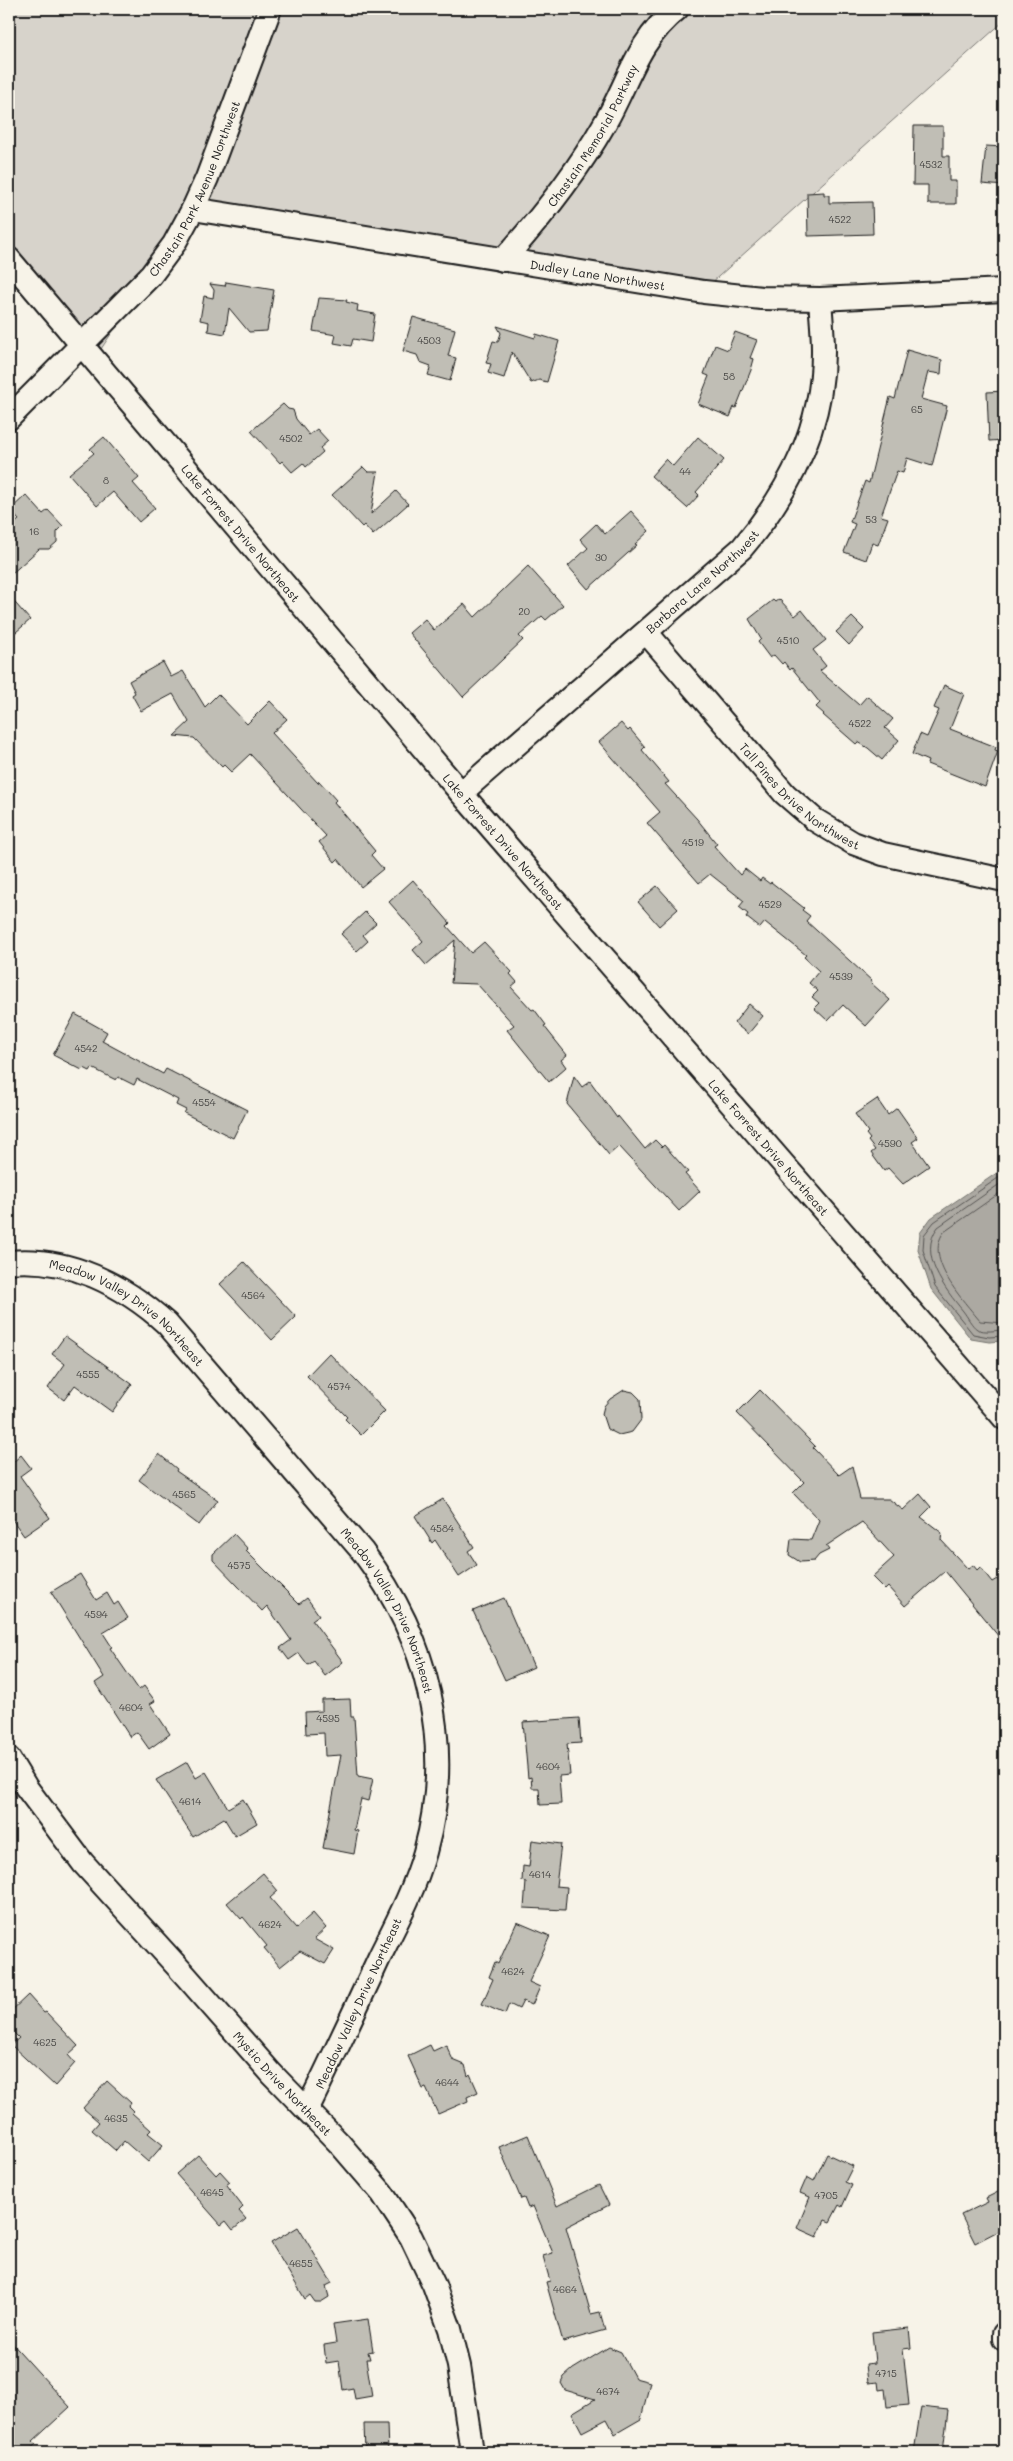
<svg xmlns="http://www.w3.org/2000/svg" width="1013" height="2461" font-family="Mali,sans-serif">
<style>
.green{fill:#d7d3cb;stroke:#7a7874}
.water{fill:#aca9a2;stroke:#72716c}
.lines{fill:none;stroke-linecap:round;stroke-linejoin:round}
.shore{stroke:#565452;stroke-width:1}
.building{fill:#c0beb5;stroke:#1c1c1c}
.minor-casing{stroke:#1c1c1c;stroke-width:26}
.minor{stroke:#f7f3e8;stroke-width:22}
.labels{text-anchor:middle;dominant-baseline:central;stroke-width:4;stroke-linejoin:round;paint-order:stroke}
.number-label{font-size:10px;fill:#454442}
.street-label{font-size:12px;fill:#1c1c1c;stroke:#f7f3e8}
</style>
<rect width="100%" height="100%" fill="#f7f3e8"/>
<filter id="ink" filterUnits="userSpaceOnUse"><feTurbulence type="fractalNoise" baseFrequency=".02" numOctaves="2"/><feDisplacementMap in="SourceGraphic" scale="10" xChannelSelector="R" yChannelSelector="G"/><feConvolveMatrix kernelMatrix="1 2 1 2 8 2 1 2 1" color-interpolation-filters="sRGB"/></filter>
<g filter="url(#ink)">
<path class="green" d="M9,9H1004V21L700,293L197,205L97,355L9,253Z"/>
<path class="water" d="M1004,1168V1341L989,1342L971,1339L931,1289L918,1250L920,1233L931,1218Z"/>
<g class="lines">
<g class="shore">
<path d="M1004,1174L934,1222L924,1235L923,1250L935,1287L973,1334L989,1337L1004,1336"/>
<path d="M1004,1181L938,1227C917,1254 945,1289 963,1311C967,1316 972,1326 977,1329C985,1333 996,1330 1004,1330"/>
<path d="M1004,1190L944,1232C923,1259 964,1301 980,1321L1004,1323"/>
</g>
</g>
<g class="building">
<path d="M914,126H943V156H949V181H956V204H928V185H913Z"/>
<path d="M986,146L1004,147V186L982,184Z"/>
<path d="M824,192V195H829V203L872,202L873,234L808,236L807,193Z"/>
<path d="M226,282L274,290L267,331L249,332L229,308L225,334L208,331L209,322L200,320L204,296L213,298L214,290L210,284L225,286Z"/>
<path d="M319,298L347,300L346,302L358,305L357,311L375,314L371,342L353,339L351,346L334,343L336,335L313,331Z"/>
<path d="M413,317L455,329L448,356L456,358L450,381L428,375L431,366L420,362L417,355L403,351Z"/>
<path d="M497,326L535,338L536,334L559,341L547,382L539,380L531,383L512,352L504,378L488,373L491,364L486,363L493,341L498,342L501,333Z"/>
<path d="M735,332L757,340L750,358L754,359L751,370L736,408L734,407L730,417L698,404L709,376L704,374L715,345L728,350Z"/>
<path d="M907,350L942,360L941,374L928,372L921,399L947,406L932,466L907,458L903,473L897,471L881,516L888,518L878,545L872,543L866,560L844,552L855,524L850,522L865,481L869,483L890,397L895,399Z"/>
<path d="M1004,391V440L989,441L987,392Z"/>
<path d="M283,404L288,409L293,410L296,419L309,435L317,429L328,441L320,448L323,452L306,467L303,463L292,472L282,461L280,463L251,431Z"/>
<path d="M104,437L139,478L133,483L155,508L139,522L113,492L97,506L69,474L94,453L90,449Z"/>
<path d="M698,437L724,460L696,492L699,495L687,508L651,476L666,459L673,466Z"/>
<path d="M363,467L368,472H378L371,514L396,491L408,504L373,535L364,525L362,527L332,495Z"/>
<path d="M26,495L43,514L48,510L63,526L57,532V542L49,549H39L9,576V528L19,520L10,510Z"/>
<path d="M631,511L649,531L635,544L637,545L588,589L568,566L588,548L580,539L596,524L605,534Z"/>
<path d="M528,566L563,605L546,620L542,616L519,636L523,640L463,697L409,633L425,619L434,630L464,604L475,617Z"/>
<path d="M9,596L30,620L9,638Z"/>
<path d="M779,599L795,616L802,610L826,640L813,650L826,666L820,671L859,705L867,696L893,719L885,728L899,740L882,760L868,748L858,742L856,744L823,715L824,714L816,707L820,703L792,668L790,670L784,662L782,664L774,655L770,658L758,642L761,639L749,619L773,600L775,602Z"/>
<path d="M852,617L864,629L849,645L836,632Z"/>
<path d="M163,662L171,677L183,671L205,707L218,694L247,724L270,701L287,719L272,733L318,783L319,781L336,800L334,802L375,851L371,855L383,869L361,887L338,859L335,862L319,842L326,836L250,754L231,772L224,765L222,767L194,738L174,736L189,722L173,694L141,711L132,695L135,693L129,681Z"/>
<path d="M944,685L964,694L950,729L996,747L995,750L998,751L985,787L927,764L928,761L912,754L920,734L927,737L939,710L934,708Z"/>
<path d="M621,723L628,731L630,729L645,747L642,750L669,782L665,784L697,819L717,844L714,846L740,875L745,869L760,881L762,878L770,884L771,882L804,908L802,910L810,916L806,921L872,981L871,983L890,1000L866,1026L843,1005L828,1021L814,1008L819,1003L812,997L818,991L809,983L819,971L804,957L806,955L765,922L760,928L746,917L748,914L739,907L744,901L710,874L699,883L647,823L660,812L599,742Z"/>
<path d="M413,880L450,923L447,926L471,953L484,942L512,972L510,974L517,982L511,987L532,1010L534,1009L546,1025L544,1026L567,1055L561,1060L566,1067L549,1082L507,1030L514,1025L477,984L451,983L455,940L426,965L413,950L423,941L389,902Z"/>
<path d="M657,886L678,909L659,926L638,902Z"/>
<path d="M365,912L376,923L363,935L368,941L357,951L341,934Z"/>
<path d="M749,1004L763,1016L748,1034L734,1023Z"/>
<path d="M75,1014L107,1032L102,1041L163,1074L166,1069L247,1110L233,1138L184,1113L186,1110L176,1105L178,1100L137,1079L134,1085L118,1077L116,1080L92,1068L90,1071L84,1068L82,1070L53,1055Z"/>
<path d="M574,1076L582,1087L590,1081L617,1118L618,1116L645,1149L655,1140L662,1147L664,1145L688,1172L685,1174L700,1191L679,1211L619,1146L609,1155L567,1104Z"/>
<path d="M877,1099L888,1115L897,1108L918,1138L912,1142L929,1166L903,1184L888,1168L884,1171L871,1153L875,1150L868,1141L870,1139L866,1134L868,1132L855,1114Z"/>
<path d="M244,1262L296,1317L272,1340L220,1284Z"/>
<path d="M65,1336L132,1384L112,1412L75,1385L64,1400L48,1388L65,1364L52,1354Z"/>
<path d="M329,1353L385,1411L361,1435L345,1419L347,1417L307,1376Z"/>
<path d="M624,1390L633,1392L640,1399L641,1420L632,1432L619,1435L607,1429L602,1414L604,1406L610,1399Z"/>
<path d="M760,1390L815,1446L813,1448L839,1475L852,1466L860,1499H889L903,1510L920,1494L931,1507L921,1517L942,1533L941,1540L968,1569L973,1565L977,1570L980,1567L992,1582L997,1579L1004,1587V1643L945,1571L905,1606L888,1587L885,1590L872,1577L894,1557L862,1522L826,1546L829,1550L819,1555L814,1561L800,1562L789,1555L791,1539L811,1540L819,1520L793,1493L804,1482L737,1413Z"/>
<path d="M159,1454L177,1469L176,1471L218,1500L199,1525L139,1480Z"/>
<path d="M21,1455L31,1468L20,1476L50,1518L24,1536L9,1515V1461L11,1464Z"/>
<path d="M443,1499L474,1547L468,1551L477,1565L459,1577L435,1540L432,1543L415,1516Z"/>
<path d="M234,1534L248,1549L246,1551L299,1604L307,1598L319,1615L312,1620L343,1662L325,1676L314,1661L308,1665L299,1653L289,1660L280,1648L291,1640L267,1606L262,1611L213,1560V1554Z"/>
<path d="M80,1574L96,1600L107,1593L114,1605L118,1602L128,1618L103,1633L112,1647L110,1648L139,1690L144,1686L155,1701L150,1704L170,1734L149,1749L137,1732L130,1737L95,1683L104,1677L51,1592Z"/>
<path d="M504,1598L534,1667L505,1680L473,1611Z"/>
<path d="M350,1699L351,1717H354L358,1776L373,1779L368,1801L361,1799L354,1830L358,1831L354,1854L323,1848L341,1755L325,1756L324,1733L306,1734L305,1712L322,1711V1700Z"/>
<path d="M579,1718L581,1743L567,1744L570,1775L559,1776L561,1804L540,1805L539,1788H532L531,1777L528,1778L523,1722Z"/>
<path d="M187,1762L196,1778L206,1772L228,1808L243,1799L257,1823L235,1836L224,1818L193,1837L156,1780Z"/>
<path d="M532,1840L561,1844L556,1886L567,1887L565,1910L524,1908L526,1882L522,1881L523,1866L529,1867Z"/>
<path d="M263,1873L278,1891L270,1898L296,1928L313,1913L326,1928L314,1939L334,1950L325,1964L300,1951L280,1967L264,1948L267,1946L243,1917L241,1919L227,1903Z"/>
<path d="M517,1922L550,1936L529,1982L540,1987L532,2005L523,2001L519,2009L509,2004L505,2014L482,2004L493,1979L489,1977L495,1962L498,1964Z"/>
<path d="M28,1995L44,2013L46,2012L78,2046L68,2055L75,2063L55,2086L11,2045L19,2038L9,2028V2013Z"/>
<path d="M430,2045L433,2051L446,2045L453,2060L465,2065L468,2076L470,2074L478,2092L467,2097L468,2101L438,2114L426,2088L423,2089L408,2056Z"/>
<path d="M107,2081L131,2103L129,2106L134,2111L132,2113L151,2130L148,2133L163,2145L148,2162L124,2141L116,2151L92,2130L99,2122L83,2108Z"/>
<path d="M528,2135L557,2206L599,2185L609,2205L566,2227L591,2314L600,2312L605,2330L563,2342L546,2282L550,2281L543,2256L553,2253L533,2206L528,2208L524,2198L521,2199L499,2147Z"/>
<path d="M827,2154L853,2166L845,2182L852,2185L842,2207L839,2205L830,2222L825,2220L817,2237L797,2228L810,2197L800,2193L807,2177L814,2181Z"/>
<path d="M198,2155L216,2175L220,2171L230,2182L226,2185L243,2207L239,2211L246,2219L233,2230L226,2221L221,2225L176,2174Z"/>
<path d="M1004,2189V2233L1002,2229L975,2243L961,2215L988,2202L986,2198Z"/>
<path d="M298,2227L332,2283L326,2286L329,2297L321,2302H315L310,2295L305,2299L271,2243Z"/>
<path d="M368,2319L373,2351L368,2352L370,2359H366L372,2396L355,2399L353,2388L343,2390L339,2361L326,2363L324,2345L336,2343L333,2324Z"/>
<path d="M909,2328L911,2348L903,2349L909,2405L887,2407L885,2389L879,2390L878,2382L868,2383L866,2364L875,2363L872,2332Z"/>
<path d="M9,2340L70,2407L33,2441L36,2444L27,2452H9Z"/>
<path d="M609,2347L621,2352L635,2378L650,2382L641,2419L615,2434L607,2419L582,2432L572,2413L595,2399L565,2390L561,2383L564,2377L573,2369Z"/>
<path d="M921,2407L948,2410L943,2452H914Z"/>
<path d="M364,2424H387L388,2452H365Z"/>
</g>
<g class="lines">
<defs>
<g id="minor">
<path id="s1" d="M193,209L704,292L762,298L820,299L1004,290"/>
<path id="s2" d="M9,259L461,793L1004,1418"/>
<path id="s3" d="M503,260C542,217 576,174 605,123C629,81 637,41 677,9"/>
<path id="s4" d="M9,418L151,275L174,244L193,209L207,178L270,9"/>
<path id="s5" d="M646,632L785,794L815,820L853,843L883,854L1004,880"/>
<path id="s6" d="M461,793L742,548C790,491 824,426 823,349C823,333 821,316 820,299"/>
<path id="s7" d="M9,1262C68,1256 124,1285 167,1324L363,1552C428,1639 455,1745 425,1852C415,1888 397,1922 380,1956C356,2008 332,2059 307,2110"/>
<path id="s8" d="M9,1759L26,1787L83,1863L185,1975L272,2074L339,2143L382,2193L411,2237L434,2285L450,2329L459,2366L472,2452"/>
<path d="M1004,2334V2339"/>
</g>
</defs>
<use href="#minor" class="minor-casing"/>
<use href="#minor" class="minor"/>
</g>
</g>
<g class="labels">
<g class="number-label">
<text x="931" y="164">4532</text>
<text x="840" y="219">4522</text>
<text x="429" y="340">4503</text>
<text x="729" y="376">58</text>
<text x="917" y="409">65</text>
<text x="291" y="438">4502</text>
<text x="685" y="471">44</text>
<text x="106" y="480">8</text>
<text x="871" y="519">53</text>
<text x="34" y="531">16</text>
<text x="601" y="557">30</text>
<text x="524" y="611">20</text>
<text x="788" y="640">4510</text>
<text x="860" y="723">4522</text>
<text x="693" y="842">4519</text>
<text x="770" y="904">4529</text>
<text x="841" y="976">4539</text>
<text x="86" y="1048">4542</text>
<text x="204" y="1102">4554</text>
<text x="890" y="1143">4590</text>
<text x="253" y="1295">4564</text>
<text x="88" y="1374">4555</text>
<text x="339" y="1386">4574</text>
<text x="184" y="1494">4565</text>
<text x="442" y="1528">4584</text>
<text x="239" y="1565">4575</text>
<text x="96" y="1614">4594</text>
<text x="131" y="1707">4604</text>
<text x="328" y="1718">4595</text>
<text x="548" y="1766">4604</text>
<text x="190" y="1801">4614</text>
<text x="540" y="1874">4614</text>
<text x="270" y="1924">4624</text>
<text x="513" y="1971">4624</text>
<text x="45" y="2042">4625</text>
<text x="447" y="2082">4644</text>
<text x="116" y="2118">4635</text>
<text x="212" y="2192">4645</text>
<text x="826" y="2195">4705</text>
<text x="301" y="2263">4655</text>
<text x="565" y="2289">4664</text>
<text x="886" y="2373">4715</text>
<text x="608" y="2391">4674</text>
</g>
<g class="street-label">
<text stroke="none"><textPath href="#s3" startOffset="154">Chastain Memorial Parkway</textPath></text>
<text stroke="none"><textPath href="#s4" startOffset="299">Chastain Park Avenue Northwest</textPath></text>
<text stroke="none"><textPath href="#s1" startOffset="410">Dudley Lane Northwest</textPath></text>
<text stroke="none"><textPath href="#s2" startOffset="359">Lake Forrest Drive Northeast</textPath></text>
<text stroke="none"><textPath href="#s6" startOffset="321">Barbara Lane Northwest</textPath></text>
<text stroke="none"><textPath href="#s5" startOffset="226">Tall Pines Drive Northwest</textPath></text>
<text stroke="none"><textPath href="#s2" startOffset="764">Lake Forrest Drive Northeast</textPath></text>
<text stroke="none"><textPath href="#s2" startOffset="1169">Lake Forrest Drive Northeast</textPath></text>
<text stroke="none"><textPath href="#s7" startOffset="134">Meadow Valley Drive Northeast</textPath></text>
<text stroke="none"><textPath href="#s7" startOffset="539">Meadow Valley Drive Northeast</textPath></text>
<text transform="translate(358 2003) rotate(-65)">Meadow Valley Drive Northeast</text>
<text stroke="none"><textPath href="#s8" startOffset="425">Mystic Drive Northeast</textPath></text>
</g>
</g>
<rect width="1013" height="2461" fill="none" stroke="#f7f3e8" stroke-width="30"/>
<rect x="15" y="15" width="983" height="2431" fill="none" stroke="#1c1c1c" stroke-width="2" filter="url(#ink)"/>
</svg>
